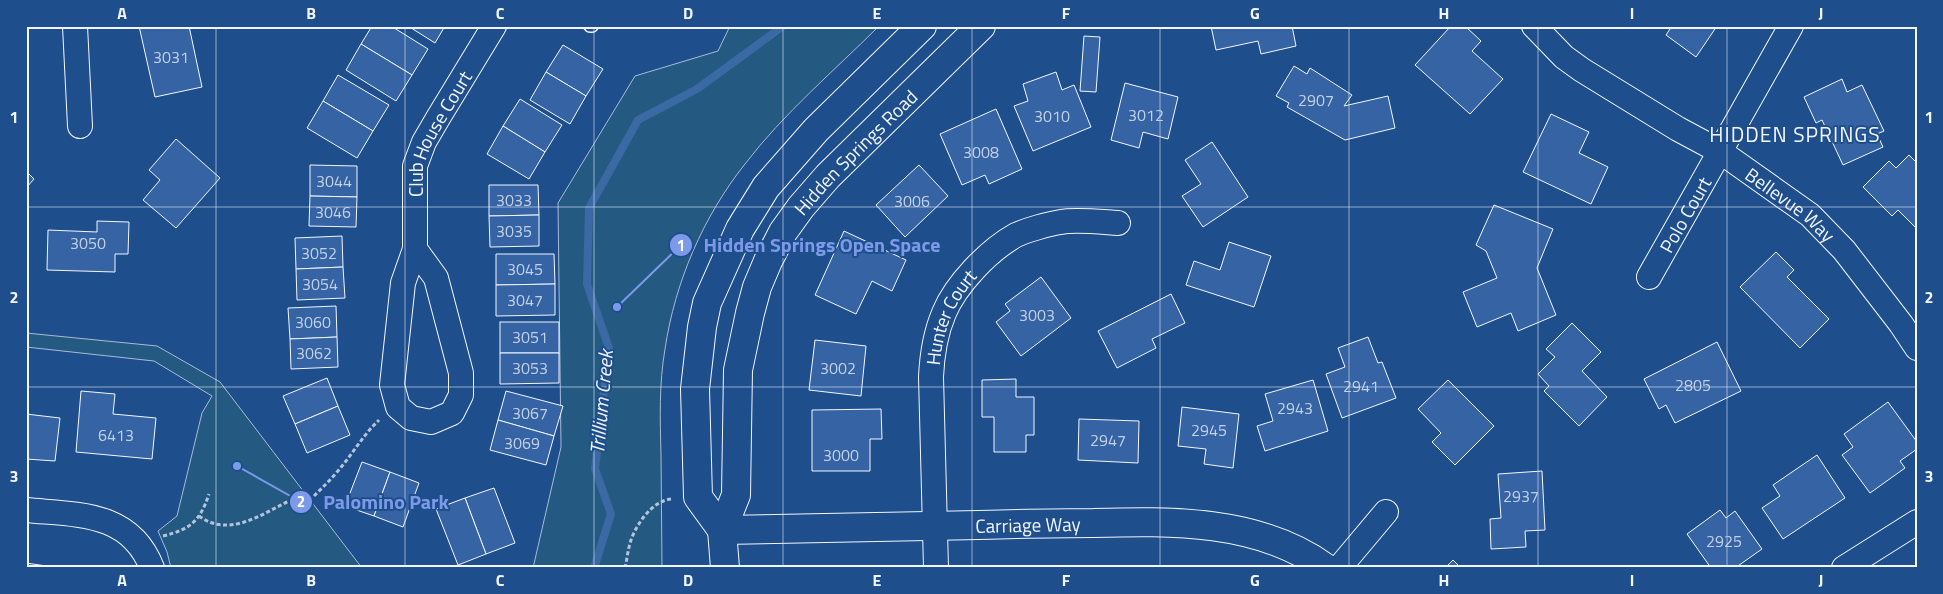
<svg xmlns="http://www.w3.org/2000/svg" width="1943" height="594" font-family="'Titillium Web',sans-serif">
<style>
.green{fill:#245a82;stroke:#a8bbd7}
.lines{fill:none;stroke-linecap:round;stroke-linejoin:round}
.stream{stroke:#3b69a3;stroke-width:8}
.building{fill:#3563a3;stroke:#f2f6ff}
.lane-casing{stroke:#f2f6ff;stroke-width:14}
.street-casing{stroke:#f2f6ff;stroke-width:26}
.secondary-casing{stroke:#f2f6ff;stroke-width:30}
.path{stroke:#b3c4dc;stroke-width:3;stroke-dasharray:4 2.5;stroke-linecap:butt}
.lane{stroke:#1f4e8c;stroke-width:11}
.street{stroke:#1f4e8c;stroke-width:24}
.secondary{stroke:#1f4e8c;stroke-width:28}
.grid{fill:none;stroke:#f2f6ff;stroke-width:1;stroke-opacity:0.55}
.labels{text-anchor:middle;dominant-baseline:central;stroke-width:4;stroke-linejoin:round;paint-order:stroke}
.number-label{font-size:16px;fill:#c3d1e8}
.street-label{font-size:19px;fill:#f2f6ff;stroke:#1f4e8c}
.water-label{font-size:20px;font-style:italic;fill:#f2f6ff;stroke:#1f4e8c}
.quarter-label{font-size:21px;letter-spacing:1px;fill:#f2f6ff;stroke:#1f4e8c}
.leader{fill:none;stroke:#7d9aea;stroke-width:2}
.callout-dot{fill:#7d9aea;stroke:#1f4e8c;stroke-width:2}
.mark-label{font-size:15px;text-anchor:middle;font-weight:bold;fill:#fff}
.callout-label{font-size:20px;text-anchor:middle;font-weight:bold;fill:#7d9aea;stroke:#1f4e8c;stroke-width:4;stroke-linejoin:round;paint-order:stroke}
.neatline{fill:none;stroke:#f2f6ff;stroke-width:2}
.grid-label{font-size:16px;text-anchor:middle;font-weight:bold;fill:#f2f6ff}
</style>
<rect width="100%" height="100%" fill="#1f4e8c"/>
<g class="green">
<path d="M730,26H879C834,71 784,113 745,164C703,217 675,282 665,349C659,384 660,419 661,454C661,492 662,530 662,568H533L561,447L558,203L635,76L718,51Z"/>
<path d="M26,333L157,346L220,382L362,568H171L167,552L158,531L177,516L202,413L212,396L154,361L26,347Z"/>
</g>
<g class="lines">
<path class="stream" d="M594,568L611,514L595,469L609,348L587,284L589,208L638,120L697,89L783,26"/>
</g>
<g class="building">
<path d="M139,26H189L202,87L155,97Z"/>
<path d="M372,26H391L428,49L412,75L361,44Z"/>
<path d="M408,26H445L435,43Z"/>
<path d="M1211,26H1292L1296,46L1261,54L1258,41L1216,50Z"/>
<path d="M1451,26H1465L1481,41L1472,51L1503,79L1470,114L1415,65Z"/>
<path d="M1667,26H1717L1696,57L1666,35L1670,29Z"/>
<path d="M1084,36L1100,37L1096,92L1080,91Z"/>
<path d="M361,44L412,75L396,101L346,70Z"/>
<path d="M563,45L603,69L586,96L546,72Z"/>
<path d="M1294,66L1307,74L1310,68L1352,95L1344,106L1388,96L1395,128L1345,140L1287,107L1289,103L1276,96Z"/>
<path d="M546,72L586,96L570,124L530,100Z"/>
<path d="M1056,72L1062,90L1074,85L1091,127L1033,151L1014,106L1028,101L1023,84Z"/>
<path d="M338,75L389,105L373,131L323,101Z"/>
<path d="M1842,79L1847,92L1862,85L1884,131L1877,134L1883,147L1843,165L1822,120L1816,123L1804,97Z"/>
<path d="M1125,83L1178,97L1168,139L1143,132L1139,148L1111,140Z"/>
<path d="M520,99L562,125L545,152L503,126Z"/>
<path d="M323,101L373,131L357,158L307,128Z"/>
<path d="M996,109L1022,169L989,184L985,175L962,185L940,134Z"/>
<path d="M1551,114L1589,132L1579,153L1608,167L1591,204L1523,172Z"/>
<path d="M503,126L545,152L529,179L487,154Z"/>
<path d="M176,139L220,178L176,228L143,200L160,180L149,170Z"/>
<path d="M1212,142L1248,197L1203,227L1182,196L1201,184L1185,160Z"/>
<path d="M1909,155L1917,163V229L1898,210L1892,216L1863,187L1889,161L1896,168Z"/>
<path d="M310,165L357,166V197L310,196Z"/>
<path d="M919,165L948,196L905,237L876,205Z"/>
<path d="M26,171L34,179L26,188Z"/>
<path d="M489,185H538L539,215L489,216Z"/>
<path d="M310,196L357,197L356,227L309,226Z"/>
<path d="M1494,205L1553,229L1537,268L1556,315L1518,331L1511,313L1477,327L1463,292L1497,278L1486,251L1476,245Z"/>
<path d="M539,215V246L490,247L489,216Z"/>
<path d="M97,221L129,222L128,254H115V272L47,270L48,230L97,232Z"/>
<path d="M844,231L906,260L892,291L872,281L856,314L815,295Z"/>
<path d="M342,236L343,267L296,269L295,238Z"/>
<path d="M1229,242L1271,256L1254,307L1186,285L1194,261L1220,270Z"/>
<path d="M1776,252L1794,270L1787,277L1829,319L1800,348L1740,287Z"/>
<path d="M496,254H554L555,284L496,285Z"/>
<path d="M343,267L345,298L297,300L296,269Z"/>
<path d="M1041,277L1071,318L1021,356L996,322L1010,311L1005,304Z"/>
<path d="M555,284V315L496,316V285Z"/>
<path d="M1171,294L1185,323L1152,339L1156,348L1117,368L1098,331Z"/>
<path d="M336,306L337,337L290,339L288,308Z"/>
<rect x="500" y="322" width="59" height="31"/>
<path d="M1572,323L1601,352L1582,371L1607,397L1579,426L1544,391L1549,386L1538,374L1555,357L1546,349Z"/>
<path d="M337,337L338,367L291,369L290,339Z"/>
<path d="M1368,337L1378,363L1382,362L1396,398L1342,418L1326,374L1345,367L1338,348Z"/>
<path d="M815,340L866,346L861,396L809,390Z"/>
<path d="M1717,342L1741,391L1675,423L1666,405L1659,409L1644,379Z"/>
<path d="M500,353H559V383L500,384Z"/>
<path d="M327,378L338,406L295,424L283,396Z"/>
<path d="M1016,379V397H1034V435H1026V452H994V417H982V380Z"/>
<path d="M1313,380L1328,431L1265,451L1257,426L1273,421L1265,394Z"/>
<path d="M1448,380L1494,426L1455,465L1432,442L1441,433L1418,409Z"/>
<path d="M81,391L115,394L113,414L156,418L152,459L76,452Z"/>
<path d="M506,391L563,406L554,436L498,420Z"/>
<path d="M1888,402L1917,442V449L1900,461L1905,468L1870,493L1842,455L1853,447L1844,434Z"/>
<path d="M338,406L350,435L307,453L295,424Z"/>
<path d="M1182,407L1239,414L1233,468L1204,464L1206,449L1178,446Z"/>
<path d="M881,409L882,439H870V471H812V410Z"/>
<path d="M26,414L60,418L55,461L26,459Z"/>
<path d="M1079,419L1139,421L1138,463L1078,460Z"/>
<path d="M498,420L554,436L546,465L490,450Z"/>
<path d="M1817,455L1845,498L1783,539L1762,508L1780,496L1773,485Z"/>
<path d="M362,462L390,472L374,516L345,506Z"/>
<path d="M1542,471L1545,530L1525,531L1526,547L1491,549L1490,519L1501,518L1498,474Z"/>
<path d="M390,472L419,483L403,527L374,516Z"/>
<path d="M494,488L515,543L486,554L465,498Z"/>
<path d="M465,498L486,554L458,565L436,509Z"/>
<path d="M1720,510L1726,518L1735,511L1762,549L1735,568H1711L1687,534Z"/>
<path d="M1453,560L1461,568H1445Z"/>
<path d="M26,563L60,568H26Z"/>
</g>
<g class="lines">
<defs>
<path id="lane" d="M590,26H592"/>
<g id="street">
<path d="M75,26L80,126"/>
<path id="s1" d="M1534,26L1564,57L1582,70L1678,129L1721,152L1810,215L1844,250L1901,324L1917,348"/>
<path d="M415,249L436,278L461,373V395L452,413L431,422L411,418L398,407L392,385L403,283Z"/>
<path id="s2" d="M415,249V166L424,142L438,118L494,26"/>
<path id="s3" d="M1649,277L1791,26"/>
<path d="M26,510C77,515 130,511 152,568"/>
<path id="s4" d="M936,568L931,377C932,355 935,334 944,313C956,284 989,250 1016,235C1027,230 1048,224 1061,222C1075,219 1102,222 1118,223"/>
<path d="M1339,568L1386,512"/>
<path d="M1844,568L1917,522"/>
</g>
<g id="secondary">
<path id="s5" d="M722,530C808,528 893,527 979,525C1017,524 1055,523 1093,523C1171,521 1259,519 1326,568"/>
<path d="M722,530L698,497L695,389L702,327L707,303L740,229L766,187L816,130L922,26"/>
<path id="s6" d="M725,568L722,530L736,495L738,370L750,313L757,287L768,261L783,232L801,207L828,176L981,26"/>
</g>
</defs>
<use href="#lane" class="lane-casing"/>
<use href="#street" class="street-casing"/>
<use href="#secondary" class="secondary-casing"/>
<g class="path">
<path d="M199,516C229,538 260,515 289,501L302,509C313,496 326,485 337,472C352,455 363,435 379,420"/>
<path d="M163,536C191,529 200,521 209,494"/>
<path d="M625,568C627,559 628,549 631,540C637,523 653,500 672,499"/>
</g>
<use href="#lane" class="lane"/>
<use href="#street" class="street"/>
<use href="#secondary" class="secondary"/>
</g>
<path class="grid" d="M216,26V568M405,26V568M594,26V568M783,26V568M972,26V568M1160,26V568M1349,26V568M1538,26V568M1727,26V568M26,207H1917M26,387H1917"/>
<g class="labels">
<g class="number-label">
<text x="171" y="57">3031</text>
<text x="1316" y="100">2907</text>
<text x="1146" y="115">3012</text>
<text x="1052" y="116">3010</text>
<text x="981" y="152">3008</text>
<text x="334" y="181">3044</text>
<text x="514" y="200">3033</text>
<text x="912" y="201">3006</text>
<text x="333" y="212">3046</text>
<text x="514" y="231">3035</text>
<text x="88" y="243">3050</text>
<text x="319" y="253">3052</text>
<text x="525" y="269">3045</text>
<text x="320" y="284">3054</text>
<text x="525" y="300">3047</text>
<text x="1037" y="315">3003</text>
<text x="313" y="322">3060</text>
<text x="530" y="337">3051</text>
<text x="314" y="353">3062</text>
<text x="530" y="368">3053</text>
<text x="838" y="368">3002</text>
<text x="1693" y="385">2805</text>
<text x="1361" y="386">2941</text>
<text x="1295" y="408">2943</text>
<text x="530" y="413">3067</text>
<text x="1209" y="430">2945</text>
<text x="116" y="435">6413</text>
<text x="1108" y="440">2947</text>
<text x="522" y="443">3069</text>
<text x="841" y="455">3000</text>
<text x="1521" y="496">2937</text>
<text x="1724" y="541">2925</text>
</g>
<g class="street-label">
<text stroke="none"><textPath href="#s2" startOffset="121">Club House Court</textPath></text>
<text stroke="none"><textPath href="#s6" startOffset="455">Hidden Springs Road</textPath></text>
<text stroke="none"><textPath href="#s1" startOffset="314">Bellevue Way</textPath></text>
<text stroke="none"><textPath href="#s3" startOffset="72">Polo Court</textPath></text>
<text stroke="none"><textPath href="#s4" startOffset="255">Hunter Court</textPath></text>
<text stroke="none"><textPath href="#s5" startOffset="306">Carriage Way</textPath></text>
</g>
<g class="water-label">
<text transform="translate(601 402) rotate(-85)">Trillium Creek</text>
</g>
<g class="quarter-label">
<text x="1795" y="134">HIDDEN SPRINGS</text>
</g>
</g>
<path class="leader" d="M617 307L681 245M237 466L301 502"/>
<g class="callout-dot">
<circle cx="617" cy="307" r="5"/>
<circle cx="237" cy="466" r="5"/>
<circle cx="681" cy="245" r="12"/>
<circle cx="301" cy="502" r="12"/>
</g>
<g class="mark-label">
<text x="681" y="251">1</text>
<text x="301" y="507">2</text>
</g>
<g class="callout-label">
<text x="822" y="252">Hidden Springs Open Space</text>
<text x="386" y="509">Palomino Park</text>
</g>
<rect width="1943" height="594" fill="none" stroke="#1f4e8c" stroke-width="55"/>
<rect x="28" y="28" width="1888" height="538" class="neatline"/>
<g class="grid-label">
<text x="122" y="19">A</text>
<text x="311" y="19">B</text>
<text x="500" y="19">C</text>
<text x="688" y="19">D</text>
<text x="877" y="19">E</text>
<text x="1066" y="19">F</text>
<text x="1255" y="19">G</text>
<text x="1444" y="19">H</text>
<text x="1632" y="19">I</text>
<text x="1821" y="19">J</text>
<text x="14" y="123">1</text>
<text x="1929" y="123">1</text>
<text x="14" y="303">2</text>
<text x="1929" y="303">2</text>
<text x="14" y="482">3</text>
<text x="1929" y="482">3</text>
<text x="122" y="586">A</text>
<text x="311" y="586">B</text>
<text x="500" y="586">C</text>
<text x="688" y="586">D</text>
<text x="877" y="586">E</text>
<text x="1066" y="586">F</text>
<text x="1255" y="586">G</text>
<text x="1444" y="586">H</text>
<text x="1632" y="586">I</text>
<text x="1821" y="586">J</text>
</g>
</svg>
